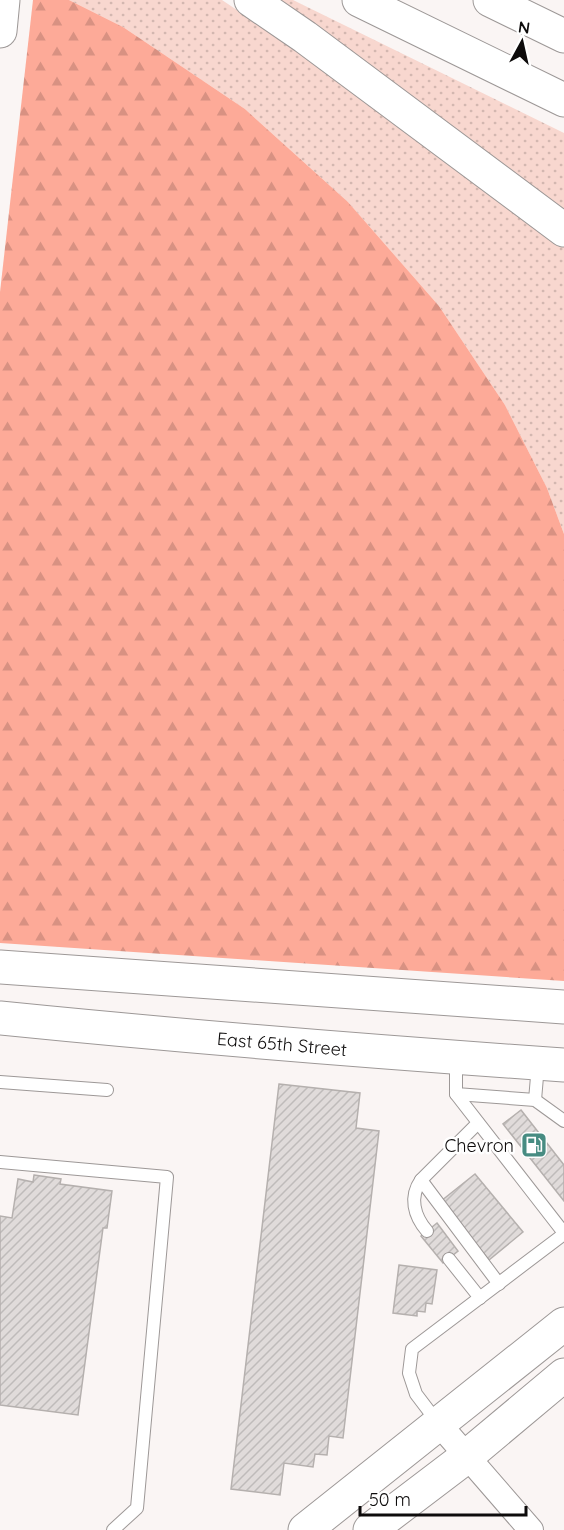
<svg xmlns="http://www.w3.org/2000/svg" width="564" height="1530" font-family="Quicksand,sans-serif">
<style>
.grass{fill:url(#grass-dots)}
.forest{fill:url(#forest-firs)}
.building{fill:url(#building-hatch);stroke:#b5b0ae;stroke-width:1.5}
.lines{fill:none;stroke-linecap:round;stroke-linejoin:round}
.service-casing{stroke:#9d9897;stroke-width:14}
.minor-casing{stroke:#9d9897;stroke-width:26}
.secondary-casing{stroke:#9d9897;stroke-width:35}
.primary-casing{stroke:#9d9897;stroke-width:35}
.motorway-casing{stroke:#9d9897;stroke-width:35}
.service{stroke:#fff;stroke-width:12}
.minor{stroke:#fff;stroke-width:24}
.secondary{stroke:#fff;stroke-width:33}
.primary{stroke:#fff;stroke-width:33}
.motorway{stroke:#fff;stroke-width:33}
.labels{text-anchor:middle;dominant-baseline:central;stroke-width:5;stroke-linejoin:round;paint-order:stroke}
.street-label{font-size:18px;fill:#0d0b0b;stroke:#fff}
.poi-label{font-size:18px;fill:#0d0b0b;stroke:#fff;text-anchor:end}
</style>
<defs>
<pattern id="grass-dots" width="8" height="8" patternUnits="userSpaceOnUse" patternTransform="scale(1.5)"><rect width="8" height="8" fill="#f8d7cf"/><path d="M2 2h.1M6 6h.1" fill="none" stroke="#d3b7b0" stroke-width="1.8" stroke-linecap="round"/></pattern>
<pattern id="forest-firs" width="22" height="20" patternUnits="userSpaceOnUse" patternTransform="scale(1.5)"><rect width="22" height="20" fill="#fdaa98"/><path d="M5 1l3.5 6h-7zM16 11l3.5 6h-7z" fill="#d89182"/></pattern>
<pattern id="building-hatch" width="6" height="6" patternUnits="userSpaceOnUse" patternTransform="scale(1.5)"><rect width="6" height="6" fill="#e0dbda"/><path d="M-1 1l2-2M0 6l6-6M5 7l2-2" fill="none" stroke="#bfbbba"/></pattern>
</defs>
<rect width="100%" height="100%" fill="#faf5f4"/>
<g class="grass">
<path d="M69,0H222L338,78L564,247V534L547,488L505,405L439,306L348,202L245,109L123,27Z"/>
<path d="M270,0H293L564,133V218Z"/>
</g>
<path class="forest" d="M33,0H69L123,27L245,109L348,202L439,306L505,405L547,488L564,534V981L0,943V292Z"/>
<g class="building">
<path d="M279,1084L360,1093L356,1128L379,1131L343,1438L329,1436L327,1455L315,1454L313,1467L284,1463L280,1495L231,1489Z"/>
<path d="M521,1110L564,1165V1201L503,1124Z"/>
<path d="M475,1174L523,1232L489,1260L441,1201Z"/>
<path d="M34,1175L61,1179L60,1184L112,1191L107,1228H103L78,1415L0,1405V1216L12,1218L18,1179L33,1182Z"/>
<path d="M437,1223L458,1251L443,1263L421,1236Z"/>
<path d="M399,1265L437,1270L432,1304L426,1303L425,1312L417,1311V1316L393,1313Z"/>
</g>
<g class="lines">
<defs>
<g id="service">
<path d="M456,1057V1094L535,1100L564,1121"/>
<path d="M0,1082L107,1090"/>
<path d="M456,1094L564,1233"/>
<path d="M535,1100L538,1065"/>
<path d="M0,1162L167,1177L137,1508L113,1530"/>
<path d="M421,1180L499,1284"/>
<path d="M427,1231C414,1216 409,1197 421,1180L478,1123"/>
<path d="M449,1259L480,1298"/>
<path d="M438,1423L416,1394L409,1373L412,1349L564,1234"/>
</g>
<path id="minor" d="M439,1424L531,1530"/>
<g id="secondary">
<path d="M0,31L3,0"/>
<path d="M0,967L564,1007"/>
<path d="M0,1018C188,1037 376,1052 564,1065"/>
</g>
<g id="primary">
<path d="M305,1530L564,1324"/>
<path d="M370,1530L466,1457L564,1375"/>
</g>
<g id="motorway">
<path d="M251,0L305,37L564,230"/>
<path d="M359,0L564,100"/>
<path d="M490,0L564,36"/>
</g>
</defs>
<use href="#service" class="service-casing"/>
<use href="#minor" class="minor-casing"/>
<use href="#secondary" class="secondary-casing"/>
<use href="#primary" class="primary-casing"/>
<use href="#motorway" class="motorway-casing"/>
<use href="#service" class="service"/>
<use href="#minor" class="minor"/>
<use href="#secondary" class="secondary"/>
<use href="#primary" class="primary"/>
<use href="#motorway" class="motorway"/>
</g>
<defs>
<symbol id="fuel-square" viewBox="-11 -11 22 22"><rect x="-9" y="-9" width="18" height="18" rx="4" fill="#478c82" stroke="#fff"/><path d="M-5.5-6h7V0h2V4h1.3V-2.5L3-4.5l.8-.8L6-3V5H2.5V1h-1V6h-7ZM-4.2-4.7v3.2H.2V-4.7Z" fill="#fff"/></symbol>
</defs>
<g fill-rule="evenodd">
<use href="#fuel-square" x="519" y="1130" width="30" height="30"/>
</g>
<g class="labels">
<g class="street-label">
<text transform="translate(282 1044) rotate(5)">East 65th Street</text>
</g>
<g class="poi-label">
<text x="514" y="1145">Chevron</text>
</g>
</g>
<g transform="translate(522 42) rotate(8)" stroke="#ffffff" stroke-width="4.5" paint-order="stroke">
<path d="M0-4.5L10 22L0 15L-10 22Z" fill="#0d0b0b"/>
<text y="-9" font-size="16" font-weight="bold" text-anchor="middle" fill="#0d0b0b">N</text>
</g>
<path d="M360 1506v9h166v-9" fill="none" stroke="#0d0b0b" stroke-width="3"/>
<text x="369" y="1506" font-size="18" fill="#0d0b0b" stroke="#ffffff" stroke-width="4.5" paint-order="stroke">50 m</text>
</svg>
